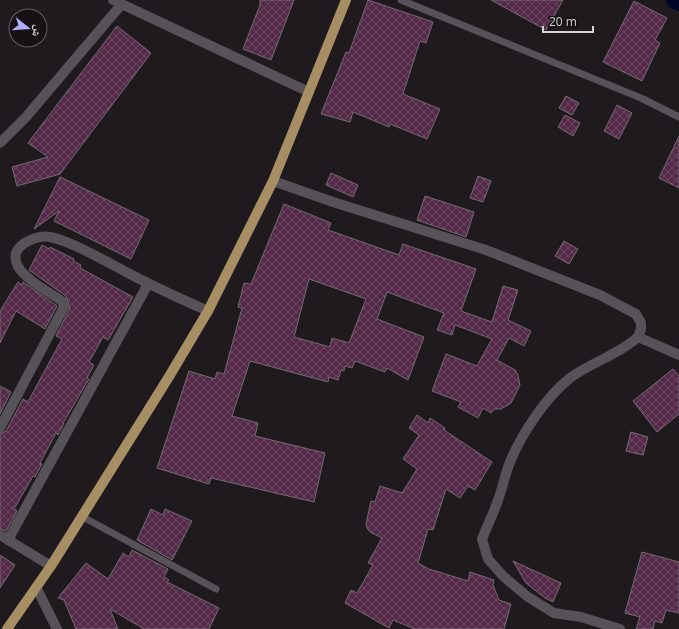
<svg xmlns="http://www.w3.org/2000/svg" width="679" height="629" font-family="'Open Sans','Noto Naskh Arabic',sans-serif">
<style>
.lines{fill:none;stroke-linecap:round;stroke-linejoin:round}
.canal{stroke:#00052a;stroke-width:18}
.building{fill:url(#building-cross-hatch);stroke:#736c70;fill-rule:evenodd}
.service{stroke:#575258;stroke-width:7}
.minor{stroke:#575258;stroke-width:10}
.primary{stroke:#a78f63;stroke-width:10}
</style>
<defs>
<pattern id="building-cross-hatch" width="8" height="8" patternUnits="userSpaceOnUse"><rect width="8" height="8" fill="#552948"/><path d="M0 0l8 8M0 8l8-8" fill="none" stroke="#6d4762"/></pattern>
</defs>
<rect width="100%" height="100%" fill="#1e1a1e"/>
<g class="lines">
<path class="canal" d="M675,0L679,2"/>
</g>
<g class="building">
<path d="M260,0H294L271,60L243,49L260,5Z"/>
<path d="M368,0L433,22L426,43L420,41L403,94L440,109L427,139L390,124L389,127L353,112L350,122L321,114L346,52L349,53Z"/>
<path d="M491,0H563L546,30Z"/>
<path d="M634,1L667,18L655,40L660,43L642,81L603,62Z"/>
<path d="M117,26L151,53L60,174L17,186L12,167L48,157L28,143Z"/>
<path d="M566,96L579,103L572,115L559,108Z"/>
<path d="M617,105L632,113L619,139L604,131Z"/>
<path d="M565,115L580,123L573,136L558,127Z"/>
<path d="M679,136V188L659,178Z"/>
<path d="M331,173L358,185L353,197L326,185Z"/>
<path d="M478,176L491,181L483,202L470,198Z"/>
<path d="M60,177L149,220L131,259L54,221L59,211L34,229Z"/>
<path d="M425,196L474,212L466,237L417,220Z"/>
<path d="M284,204L331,223L328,230L399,255L403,244L476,269L461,311L492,322L503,286L518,290L508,320L531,331L524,346L509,338L497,360L515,370L518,375L520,385L511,403L501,409H494L491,413L483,408L478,418L458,407L461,402L432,391L446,354L477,366L492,339L455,325L452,335L437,330L444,313L387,292L377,319L424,337L408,380L387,368L385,372L355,361L352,368L345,366L344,371L341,370L338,380L329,377L328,382L250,361L232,416L258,423L255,436L325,453L314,502L211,478L209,484L157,468L189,371L215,379L217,372L224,374L242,308L238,307L244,283L251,284ZM309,279L366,299L349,343L332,338L330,347L294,337Z"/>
<path d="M564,241L578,249L569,264L555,256Z"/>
<path d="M42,245L49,249L50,247L74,259L73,261L81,265L80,268L133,297L108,340L103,337L89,362L94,365L87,378L89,379L63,423H64L58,435L56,433L40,463L42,464L35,477L33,476L14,509L17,511L6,531L0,529V434L6,431L23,399L28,402L37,385L62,339L56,336L70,308L66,296L29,270Z"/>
<path d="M18,282L22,285L23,282L57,306L45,329L16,311L0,343V311Z"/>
<path d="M673,369L679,376V414L657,432L633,401Z"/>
<path d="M0,386L11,392L0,414Z"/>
<path d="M417,415L428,423L430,418L445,428L444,430L492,462L475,490L468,486L460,498L446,489L433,530L428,529L418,563L429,569L468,581L470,572L494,580L493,585L499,600L511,604L504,629H415L393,620L389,628L345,603L351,590L357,593L373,565L368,563L382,538L370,532L367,528L366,524L371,501L375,502L380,486L402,493L417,469L403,459L419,435L409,428Z"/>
<path d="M631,432L648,437L643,455L626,451Z"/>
<path d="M151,509L163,515L165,509L192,521L172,560L137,540Z"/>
<path d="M132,550L168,569L164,577L169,580L167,582L219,608L209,629H144L110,609L118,629H76L64,600L58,598L86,563L108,579L123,553L129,557Z"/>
<path d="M642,552L679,562V613L666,610L662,623L655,621L653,629H636L640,617L625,613Z"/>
<path d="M0,555L15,565L0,588Z"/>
<path d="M513,561L561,583L553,602L545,598L526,583Z"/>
</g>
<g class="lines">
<g class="service">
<path d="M401,0L641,98L679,117"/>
<path d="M81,516L216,589"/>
</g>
<g class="minor">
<path d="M113,0L309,92"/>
<path d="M0,143L26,117L121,5"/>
<path d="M273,181L333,202L486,250L600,295L636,314L641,323V329L638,337L679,355"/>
<path d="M0,428L64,307L62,301C49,292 10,273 16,253C20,242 39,235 50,237C71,241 107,262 128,273C154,287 181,299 208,311"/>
<path d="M0,535L51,566"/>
<path d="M8,540L148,284"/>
<path d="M36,587L57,629"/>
<path d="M620,629L581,617L554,613L528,597L504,577L488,559L482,539C487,526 494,513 498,500C503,487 505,474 510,462C522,433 546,397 570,378C592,362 618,355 638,337"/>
</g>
<path class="primary" d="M7,629L51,566L170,375L208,311L273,181L346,0"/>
</g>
<g transform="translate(28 28) rotate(107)"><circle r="19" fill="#151115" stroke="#625f63"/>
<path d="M0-3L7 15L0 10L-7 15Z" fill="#afaefa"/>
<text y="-6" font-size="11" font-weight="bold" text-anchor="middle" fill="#d6d4d7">ش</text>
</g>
<path d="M543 26v6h50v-6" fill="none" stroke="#d6d4d7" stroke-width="2"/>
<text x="549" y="26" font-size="12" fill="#d6d4d7" stroke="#151115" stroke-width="3" paint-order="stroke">20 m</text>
</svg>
